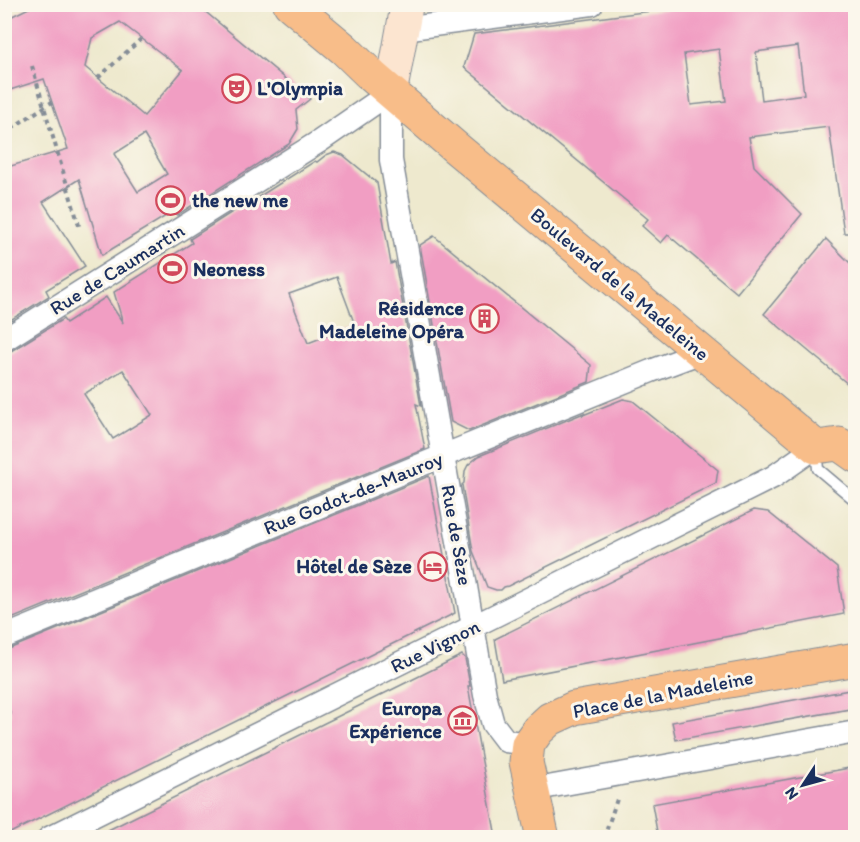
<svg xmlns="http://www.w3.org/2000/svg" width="860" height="842" font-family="Itim,sans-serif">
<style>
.building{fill:#f19ec3;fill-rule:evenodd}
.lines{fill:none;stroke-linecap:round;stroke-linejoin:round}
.lane-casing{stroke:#848c96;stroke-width:13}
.street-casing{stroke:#848c96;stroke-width:25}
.secondary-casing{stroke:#848c96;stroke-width:34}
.primary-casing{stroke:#848c96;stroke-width:35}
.path{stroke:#848c96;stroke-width:4;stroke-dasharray:4.5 4.5;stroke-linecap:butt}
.lane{stroke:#fff;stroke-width:10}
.street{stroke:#fff;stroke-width:22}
.secondary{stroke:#fce5d0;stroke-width:32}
.primary{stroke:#f8bd89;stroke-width:33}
.labels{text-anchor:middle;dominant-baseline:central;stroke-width:6;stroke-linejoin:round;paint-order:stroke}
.poi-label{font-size:20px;font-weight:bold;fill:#1b2f5e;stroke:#fbf7ec;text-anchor:start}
.street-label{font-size:20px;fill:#1b2f5e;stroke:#fbf7ec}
</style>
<rect width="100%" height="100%" fill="#fbf7ec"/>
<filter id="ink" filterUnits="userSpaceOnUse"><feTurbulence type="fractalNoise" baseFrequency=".0167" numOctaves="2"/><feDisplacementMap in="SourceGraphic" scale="12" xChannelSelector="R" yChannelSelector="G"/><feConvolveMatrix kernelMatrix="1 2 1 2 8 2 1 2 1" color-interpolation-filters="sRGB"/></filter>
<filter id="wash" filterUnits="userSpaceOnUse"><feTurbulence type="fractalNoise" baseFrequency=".008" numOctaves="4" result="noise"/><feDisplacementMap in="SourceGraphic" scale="24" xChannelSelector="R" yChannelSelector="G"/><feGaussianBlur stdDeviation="1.35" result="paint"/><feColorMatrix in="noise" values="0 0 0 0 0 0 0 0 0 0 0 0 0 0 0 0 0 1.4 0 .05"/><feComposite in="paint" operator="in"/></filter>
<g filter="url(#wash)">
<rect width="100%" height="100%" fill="#eee9ce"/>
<g id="blocks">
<g class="building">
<path d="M37,4H196L310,99L296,110L298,129L289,144L177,215L174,211L102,255L79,179L43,202L85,266L46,290L49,296L4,324V168L68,149L44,79L4,92V20ZM120,22L183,70L144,116L85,67L92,38ZM144,135L167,174L138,192L114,154Z"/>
<path d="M705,4H855V233H844L829,127L749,137L754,166L802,214L737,293L668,235L661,243L642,226L648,219L464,67L474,34ZM798,46L804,94L762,100L756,52ZM719,49L726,101L691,105L684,54Z"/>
<path d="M334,152L343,155L377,183L391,264L395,262L421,406L416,404L425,449L4,622V353L11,351L63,319L66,323L106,297L123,323L114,292L192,243L190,239L251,200L249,203L315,161L317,162L326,155ZM337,277L355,325L308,343L289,294ZM123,370L152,415L113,439L84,394Z"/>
<path d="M434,236L591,365L589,382L469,431L451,422L420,245Z"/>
<path d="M826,239L855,268V390L764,314Z"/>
<path d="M623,399L633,401L718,470L716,483L508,586L504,587L501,590H496L487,587L473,551L462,485L464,483L465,471L468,465L479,456L584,413L583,415Z"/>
<path d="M429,476L455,613L4,836V717L11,714L4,699V650L9,649Z"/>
<path d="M754,510L768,512L837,568L844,614L502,680L495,639Z"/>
<path d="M462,655L465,658L470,686H468L496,837H439L438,832L405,837H94Z"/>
<path d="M855,689V708L676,740L672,722Z"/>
<path d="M855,767V837H658L652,804Z"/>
</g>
</g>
</g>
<g filter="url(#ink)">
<use href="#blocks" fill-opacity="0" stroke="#848c96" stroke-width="1.5"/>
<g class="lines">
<defs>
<path id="lane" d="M816,450L818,469L856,501"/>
<g id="street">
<path d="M403,29L592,4"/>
<path d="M391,92V160L485,695L493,724L506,741L528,744"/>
<path d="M4,340L320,141L391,92"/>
<path d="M4,637L428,462L651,371L702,352"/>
<path d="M531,790L856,732"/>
<path d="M49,838L773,477L816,447"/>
</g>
<path id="secondary" d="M391,92L407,4"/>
<g id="primary">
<path d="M290,4L344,49L372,76L456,148L816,447L839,444L856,456"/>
<path d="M543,838L526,762L528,744L538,730L550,719L574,708L856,659"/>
</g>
</defs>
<use href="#lane" class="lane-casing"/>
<use href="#street" class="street-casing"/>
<use href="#secondary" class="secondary-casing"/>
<use href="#primary" class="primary-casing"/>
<g class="path">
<path d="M4,10L8,18"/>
<path d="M32,66L80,229"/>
<path d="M98,78L141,39"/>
<path d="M4,133L52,102"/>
<path d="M604,838L618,796"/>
</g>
<use href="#lane" class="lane"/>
<use href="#street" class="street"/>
<use href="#secondary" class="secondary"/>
<use href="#primary" class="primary"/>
</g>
</g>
<defs>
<symbol id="theatre-ring" viewBox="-11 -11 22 22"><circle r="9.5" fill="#fbf7ec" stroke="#d1495b" stroke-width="1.5"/><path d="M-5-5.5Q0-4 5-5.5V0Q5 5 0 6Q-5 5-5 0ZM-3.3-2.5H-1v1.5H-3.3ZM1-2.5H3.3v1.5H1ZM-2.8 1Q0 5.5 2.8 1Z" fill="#d1495b"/></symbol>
<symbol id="stadium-ring" viewBox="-11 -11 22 22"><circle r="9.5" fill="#fbf7ec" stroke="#d1495b" stroke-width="1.5"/><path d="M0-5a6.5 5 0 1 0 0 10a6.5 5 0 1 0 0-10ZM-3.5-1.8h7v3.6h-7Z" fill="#d1495b"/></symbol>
<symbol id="building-ring" viewBox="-11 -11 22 22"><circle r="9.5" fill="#fbf7ec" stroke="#d1495b" stroke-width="1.5"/><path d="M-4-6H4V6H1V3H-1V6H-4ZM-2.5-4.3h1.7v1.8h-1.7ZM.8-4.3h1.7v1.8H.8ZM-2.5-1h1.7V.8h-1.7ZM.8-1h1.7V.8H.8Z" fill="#d1495b"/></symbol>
<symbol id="hotel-ring" viewBox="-11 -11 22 22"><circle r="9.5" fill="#fbf7ec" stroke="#d1495b" stroke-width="1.5"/><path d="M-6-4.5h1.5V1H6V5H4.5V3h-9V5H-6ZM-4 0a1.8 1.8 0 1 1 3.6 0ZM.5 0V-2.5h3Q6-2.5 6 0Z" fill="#d1495b"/></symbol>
<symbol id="museum-ring" viewBox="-11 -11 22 22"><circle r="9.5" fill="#fbf7ec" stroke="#d1495b" stroke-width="1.5"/><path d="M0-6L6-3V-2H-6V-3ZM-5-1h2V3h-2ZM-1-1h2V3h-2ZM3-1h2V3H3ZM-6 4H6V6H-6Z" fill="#d1495b"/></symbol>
</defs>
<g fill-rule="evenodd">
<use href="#theatre-ring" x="220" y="72" width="33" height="33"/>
<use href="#stadium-ring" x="154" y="184" width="33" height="33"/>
<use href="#stadium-ring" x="156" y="252" width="33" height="33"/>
<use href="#building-ring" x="468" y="302" width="33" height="33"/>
<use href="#hotel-ring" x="416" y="550" width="33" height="33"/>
<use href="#museum-ring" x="446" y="704" width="33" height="33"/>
</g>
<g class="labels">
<g class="poi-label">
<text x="257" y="88">L'Olympia</text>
<text x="192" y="200">the new me</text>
<text x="193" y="269">Neoness</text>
<text x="464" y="308" text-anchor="end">Résidence<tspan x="464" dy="23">Madeleine Opéra</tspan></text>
<text x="412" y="566" text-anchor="end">Hôtel de Sèze</text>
<text x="442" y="708" text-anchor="end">Europa<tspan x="442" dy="23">Expérience</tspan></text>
</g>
<g class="street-label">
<text transform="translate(117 269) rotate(-32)">Rue de Caumartin</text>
<text transform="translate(620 284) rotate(40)">Boulevard de la Madeleine</text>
<text transform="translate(353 493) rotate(-22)">Rue Godot-de-Mauroy</text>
<text transform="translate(457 535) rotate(80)">Rue de Sèze</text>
<text transform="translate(435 646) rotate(-26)">Rue Vignon</text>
<text transform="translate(663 694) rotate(-11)">Place de la Madeleine</text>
</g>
</g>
<rect width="860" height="842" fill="none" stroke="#fbf7ec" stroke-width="24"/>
<g transform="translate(803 785) rotate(234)" stroke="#fbf7ec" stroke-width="4.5" paint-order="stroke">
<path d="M0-4.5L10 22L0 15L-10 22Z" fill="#1b2f5e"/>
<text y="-9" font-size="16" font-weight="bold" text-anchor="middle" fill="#1b2f5e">N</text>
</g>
</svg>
